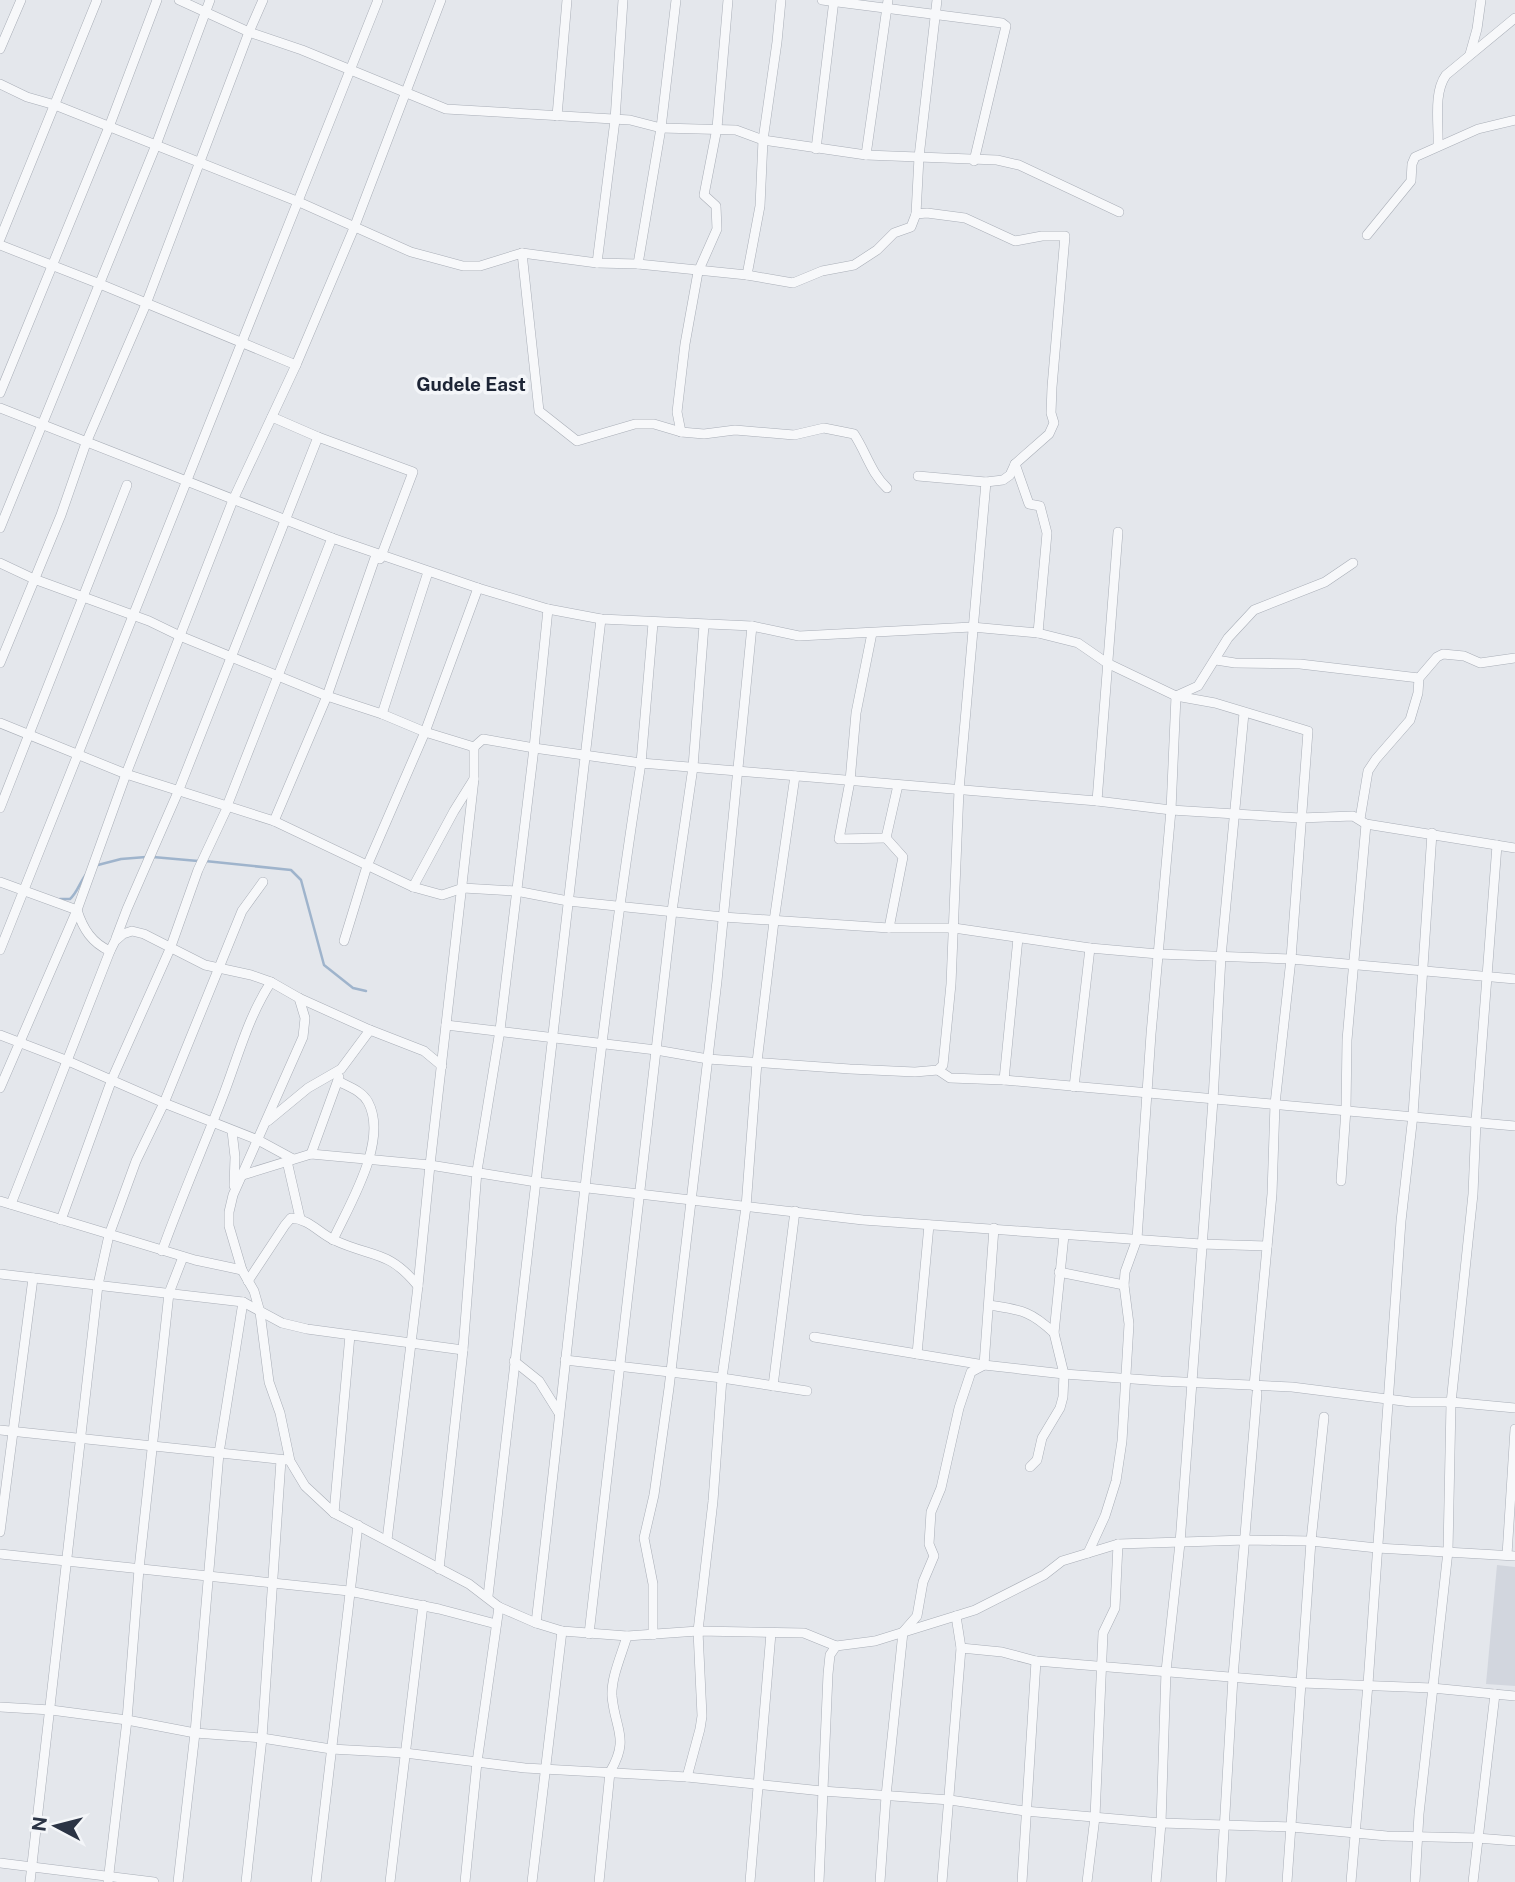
<svg xmlns="http://www.w3.org/2000/svg" width="1515" height="1882" font-family="'Public Sans',sans-serif">
<style>
.built{fill:#d2d6de}
.lines{fill:none;stroke-linecap:round;stroke-linejoin:round}
.stream{stroke:#9fb4cc;stroke-width:2.5}
.street-casing{stroke:#a9aeb7;stroke-width:10}
.street{stroke:#f7f8fa;stroke-width:9}
.labels{text-anchor:middle;dominant-baseline:central;stroke-width:7;stroke-linejoin:round;paint-order:stroke}
.neighbourhood-label{font-size:19px;font-weight:bold;fill:#1d2536;stroke:#f4f6f9}
</style>
<rect width="100%" height="100%" fill="#e4e7ec"/>
<path class="built" d="M1497,1565L1515,1567V1686L1486,1684Z"/>
<g class="lines">
<g class="stream">
<path d="M153,857L198,861"/>
<path d="M205,861L291,870L301,880L324,965L353,988L366,991"/>
<path d="M94,866L121,859L146,857"/>
<path d="M60,899H70C78,892 80,881 87,873"/>
</g>
<defs>
<g id="street">
<path d="M179,0L249,32L302,50L446,109L630,120L661,128L736,130L763,140L866,155L997,160L1019,165L1119,212"/>
<path d="M822,0L1002,23L1006,26L974,161"/>
<path d="M0,49L21,0"/>
<path d="M1470,54L1477,29L1481,0"/>
<path d="M0,84L27,97L55,105L299,202L411,252L463,266H480L522,253L597,263L638,264L747,275L793,283L822,271L854,265L877,250L894,233L911,227L916,214"/>
<path d="M557,116L567,0"/>
<path d="M1438,146C1439,124 1433,93 1446,75L1515,18"/>
<path d="M816,149L834,0"/>
<path d="M866,155L888,0"/>
<path d="M1367,235L1411,181L1412,164L1415,157L1478,129L1515,120"/>
<path d="M0,239L97,0"/>
<path d="M0,245L100,284L296,365"/>
<path d="M522,253L539,411L577,441L635,424H654L681,432L704,434L735,430L794,435L824,428L854,434C866,452 871,473 887,488"/>
<path d="M597,263L615,120L623,0"/>
<path d="M638,264L661,128L676,0"/>
<path d="M747,275L760,206L763,140L777,42L781,0"/>
<path d="M0,393L109,127L157,0"/>
<path d="M0,408L332,538"/>
<path d="M272,417L318,437L413,472L380,559"/>
<path d="M681,432L677,412L685,344L698,272L717,229L716,206L704,195L717,128L728,0"/>
<path d="M1015,464L1029,504L1040,506L1047,533L1038,633"/>
<path d="M918,476L986,482L1003,480L1010,475L1015,464L1049,434L1054,423L1051,413L1052,387L1065,236H1042L1015,241L965,218L927,213L916,214L919,157L937,0"/>
<path d="M0,528L156,145L210,0"/>
<path d="M0,563L34,579L149,621L180,636L327,696L382,714L425,732L474,747L483,739L534,748L641,763L653,623"/>
<path d="M872,633L856,713L850,781L839,839L886,838"/>
<path d="M1216,660L1235,663L1300,664L1419,678"/>
<path d="M0,663L61,515L86,443L146,304L249,32L263,0"/>
<path d="M382,714L428,572"/>
<path d="M0,723L126,774L274,821L413,887L442,895L463,888L516,891L568,901L723,917L889,928H954L1090,948L1158,954L1291,959L1515,979"/>
<path d="M1097,801L1118,532"/>
<path d="M227,806L332,538L478,588L548,609L601,619L752,626L799,636L972,627L1038,633L1078,643L1107,663L1176,696L1215,703L1308,731L1291,959L1275,1104L1272,1194L1254,1386"/>
<path d="M0,808L127,485"/>
<path d="M1360,819L1368,771L1376,759L1410,720L1418,693L1419,678L1437,657L1443,654L1464,656L1480,663L1515,658"/>
<path d="M274,821L327,696L376,555"/>
<path d="M0,882L77,910C83,929 92,943 110,951"/>
<path d="M413,887L454,811L474,779V747"/>
<path d="M889,928L903,857L886,838L898,785"/>
<path d="M116,938L127,909L178,792L318,437"/>
<path d="M344,941L367,866L425,732L478,588"/>
<path d="M0,950L378,0"/>
<path d="M299,998L305,1018L303,1037L233,1195L229,1212V1226L242,1270L254,1291L260,1312L269,1382L280,1413L290,1461L305,1486L334,1513L469,1584L499,1607L536,1623L562,1631L627,1636L698,1631L804,1633L836,1646L875,1641L975,1610L1044,1575L1062,1561L1118,1544L1246,1540L1311,1541L1377,1548L1515,1556"/>
<path d="M446,1025L656,1050L708,1059L850,1069L915,1072L938,1070L943,1065L951,984L959,790L986,482"/>
<path d="M0,1035L68,1061L164,1103L258,1140L293,1159"/>
<path d="M938,1070L950,1078L1004,1080L1515,1126"/>
<path d="M1004,1080L1018,938"/>
<path d="M1074,1087L1090,948"/>
<path d="M0,1088L77,910L126,774L233,500L296,365L354,228L441,0"/>
<path d="M268,1121L308,1088L341,1069L370,1030"/>
<path d="M232,1131L235,1157L234,1186"/>
<path d="M311,1154L339,1077"/>
<path d="M287,1161L300,1218"/>
<path d="M243,1175L311,1154L430,1165L536,1182L863,1220L1201,1244L1267,1246"/>
<path d="M1341,1181L1346,1109L1347,1040L1366,824"/>
<path d="M0,1201L195,1260L242,1270"/>
<path d="M11,1204L110,951L115,941L123,934L132,931L144,934L205,965L251,975L271,982L299,998L370,1030L424,1051L442,1066"/>
<path d="M61,1220L112,1079L170,949L198,870L227,808"/>
<path d="M333,1240C349,1205 389,1141 368,1102C362,1091 349,1087 338,1081"/>
<path d="M162,1251C181,1198 203,1148 223,1096C238,1057 248,1017 271,982"/>
<path d="M1059,1272L1124,1285"/>
<path d="M0,1274L243,1302L282,1323L307,1329L463,1350"/>
<path d="M248,1281L285,1225L291,1218C309,1219 319,1233 334,1240C372,1258 388,1249 418,1286"/>
<path d="M989,1305C1020,1310 1030,1310 1054,1333"/>
<path d="M814,1337L984,1365L1064,1374L1161,1381L1292,1387L1411,1402H1451L1515,1408"/>
<path d="M917,1354L929,1225"/>
<path d="M565,1360L722,1378L807,1391"/>
<path d="M514,1361L539,1381L559,1413"/>
<path d="M773,1386L795,1211"/>
<path d="M0,1430L287,1460"/>
<path d="M1030,1467L1037,1460L1042,1438L1060,1408L1063,1397L1064,1374L1054,1333L1064,1235"/>
<path d="M334,1513L350,1335"/>
<path d="M0,1532L33,1278"/>
<path d="M387,1540L418,1286L430,1165L474,779"/>
<path d="M1088,1553L1105,1516L1116,1481L1122,1441L1129,1324L1124,1285L1125,1272L1137,1239L1151,1034L1171,810L1176,696L1198,686L1228,638L1254,610L1325,582L1353,563"/>
<path d="M0,1554L349,1591L439,1609L496,1624"/>
<path d="M1507,1555L1515,1429"/>
<path d="M439,1569L463,1350L477,1171L500,1030L534,748L548,609"/>
<path d="M488,1596L601,619"/>
<path d="M536,1623C570,1336 596,1048 641,763L1097,801L1171,810L1300,818L1353,816L1366,824L1515,848"/>
<path d="M589,1634L672,911L693,767L704,625"/>
<path d="M653,1635V1584L644,1538L654,1495L669,1388L717,981L752,626"/>
<path d="M961,1648L1002,1652L1036,1661L1302,1683L1432,1688L1515,1696"/>
<path d="M0,1707L51,1710L127,1720L195,1733L262,1738L331,1749L405,1753L525,1768L687,1777L822,1791L950,1800L1025,1811L1161,1823L1292,1827L1387,1836L1477,1838L1515,1841"/>
<path d="M687,1777L700,1729L702,1716L698,1631L713,1501L722,1378L746,1207L757,1062L774,921L795,776"/>
<path d="M0,1863L154,1882"/>
<path d="M30,1882L98,1285L109,1235L136,1161L164,1103L242,911L263,882"/>
<path d="M108,1882L127,1720L139,1569L169,1293L183,1257"/>
<path d="M178,1882L195,1733L219,1453L243,1302"/>
<path d="M246,1882L262,1738L281,1460"/>
<path d="M316,1882L358,1525"/>
<path d="M390,1882L423,1605"/>
<path d="M465,1882L477,1762L499,1607"/>
<path d="M532,1882L562,1631"/>
<path d="M599,1882L610,1772C630,1738 615,1730 612,1696C611,1677 622,1654 627,1636"/>
<path d="M750,1882L771,1633"/>
<path d="M819,1882L828,1674L830,1655L836,1646"/>
<path d="M880,1882L886,1796L903,1632L917,1616L923,1582L934,1556L929,1544L931,1512L941,1488L959,1408L971,1372L984,1365L994,1228"/>
<path d="M942,1882L961,1648L956,1616"/>
<path d="M1022,1882L1036,1661"/>
<path d="M1087,1882L1095,1817L1103,1633L1115,1608L1118,1544"/>
<path d="M1156,1882L1161,1823L1166,1671L1180,1543L1213,1100L1221,957L1244,713"/>
<path d="M1221,1882L1233,1677L1257,1393"/>
<path d="M1287,1882L1311,1541L1324,1417"/>
<path d="M1351,1882L1368,1684L1401,1221L1413,1115L1432,833"/>
<path d="M1415,1882L1419,1814L1448,1551L1451,1403L1473,1194L1476,1121L1497,845"/>
<path d="M1473,1882L1495,1694"/>
</g>
</defs>
<use href="#street" class="street-casing"/>
<use href="#street" class="street"/>
</g>
<g class="labels">
<g class="neighbourhood-label">
<text x="471" y="384">Gudele East</text>
</g>
</g>
<g transform="translate(56 1826) rotate(277)" stroke="#f4f6f9" stroke-width="5" paint-order="stroke">
<path d="M0-5L12 26L0 18L-12 26Z" fill="#2b3445"/>
<text y="-10" font-size="19" font-weight="bold" text-anchor="middle" fill="#2b3445">N</text>
</g>
</svg>
